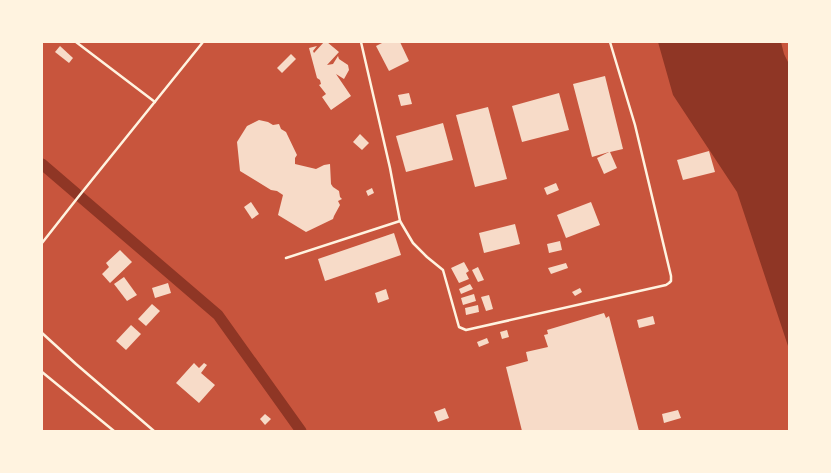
<svg xmlns="http://www.w3.org/2000/svg" width="831" height="473" font-family="'DejaVu Sans',sans-serif">
<style>
.water{fill:#8f3625}
.lines{fill:none;stroke-linecap:round;stroke-linejoin:round}
.canal{stroke:#8f3625;stroke-width:11}
.building{fill:#f7dbc8}
.service{stroke:#fff3e0;stroke-width:2.5}
</style>
<rect width="100%" height="100%" fill="#c8553d"/>
<path class="water" d="M658,42H781L784,54L789,64V349L737,192L673,95Z"/>
<g class="lines">
<path class="canal" d="M42,164L218,315L301,431"/>
</g>
<g class="building">
<path d="M324,42H327L339,52L327,65L333,64L338,56L339,59L348,65L349,70L344,79L336,74L351,96L331,110L322,97L326,94L319,85L321,84L320,80L317,78L309,48L317,46L313,51L314,53Z"/>
<path d="M384,42H400L409,61L389,71L376,46Z"/>
<path d="M60,46L73,58L69,63L55,52Z"/>
<path d="M291,54L296,59L282,73L277,68Z"/>
<path d="M605,76L623,149L610,152L617,168L604,174L597,158L609,152L592,157L573,84Z"/>
<path d="M409,93L412,104L401,106L398,95Z"/>
<path d="M559,93L569,130L522,142L512,106Z"/>
<path d="M488,107L507,179L475,187L456,115Z"/>
<path d="M259,120L268,122L273,125L279,124L281,129L286,132L297,155L295,158V164L316,169L324,165L330,164L331,184L333,187L339,191L340,197L342,199L338,201L340,205L334,216L333,219L306,232L278,215L283,195L277,191L271,190L240,171L237,142L247,126Z"/>
<path d="M443,123L453,160L406,172L396,136Z"/>
<path d="M360,134L369,143L362,150L353,142Z"/>
<path d="M709,151L715,172L683,180L677,160Z"/>
<path d="M556,183L559,190L547,195L544,188Z"/>
<path d="M372,188L374,193L368,196L366,191Z"/>
<path d="M251,202L259,214L252,219L244,207Z"/>
<path d="M591,202L600,225L566,238L557,215Z"/>
<path d="M515,224L520,244L484,253L479,233Z"/>
<path d="M394,233L401,255L325,281L318,259Z"/>
<path d="M560,241L562,250L549,253L547,244Z"/>
<path d="M120,250L132,262L110,283L102,274L109,267L106,263Z"/>
<path d="M464,262L469,271L466,273L469,279L459,283L451,268Z"/>
<path d="M566,263L568,268L551,274L548,268Z"/>
<path d="M478,267L484,280L478,282L472,270Z"/>
<path d="M124,277L137,295L127,301L114,284Z"/>
<path d="M168,283L171,293L155,298L152,288Z"/>
<path d="M470,284L473,289L461,294L459,289Z"/>
<path d="M580,288L582,292L575,296L572,292Z"/>
<path d="M386,289L389,299L378,303L375,293Z"/>
<path d="M474,294L476,301L463,305L461,298Z"/>
<path d="M489,295L493,309L486,311L481,297Z"/>
<path d="M152,304L160,311L146,326L138,319Z"/>
<path d="M478,305L479,312L466,315L465,308Z"/>
<path d="M604,313L606,318L609,316L639,431H522L506,367L528,361L526,352L548,347L544,335L548,334L547,330Z"/>
<path d="M653,316L655,324L639,328L637,320Z"/>
<path d="M131,325L141,334L126,350L116,341Z"/>
<path d="M507,330L509,337L502,339L500,332Z"/>
<path d="M487,338L489,343L479,347L477,342Z"/>
<path d="M194,363L199,368L204,363L207,365L201,373L215,385L199,403L176,383Z"/>
<path d="M445,408L449,418L438,422L434,412Z"/>
<path d="M678,410L681,418L664,423L662,414Z"/>
<path d="M265,414L271,419L265,425L260,419Z"/>
</g>
<g class="lines">
<g class="service">
<path d="M76,42L155,102"/>
<path d="M361,42L390,168L400,221L413,243L427,257L443,270L459,327L466,330L666,285L669,283L671,281V276L635,125L610,42"/>
<path d="M42,243L79,196L203,42"/>
<path d="M286,258L400,221"/>
<path d="M42,333L76,364L154,431"/>
<path d="M42,372L114,431"/>
</g>
</g>
<rect width="831" height="473" fill="none" stroke="#fff3e0" stroke-width="86"/>
</svg>
